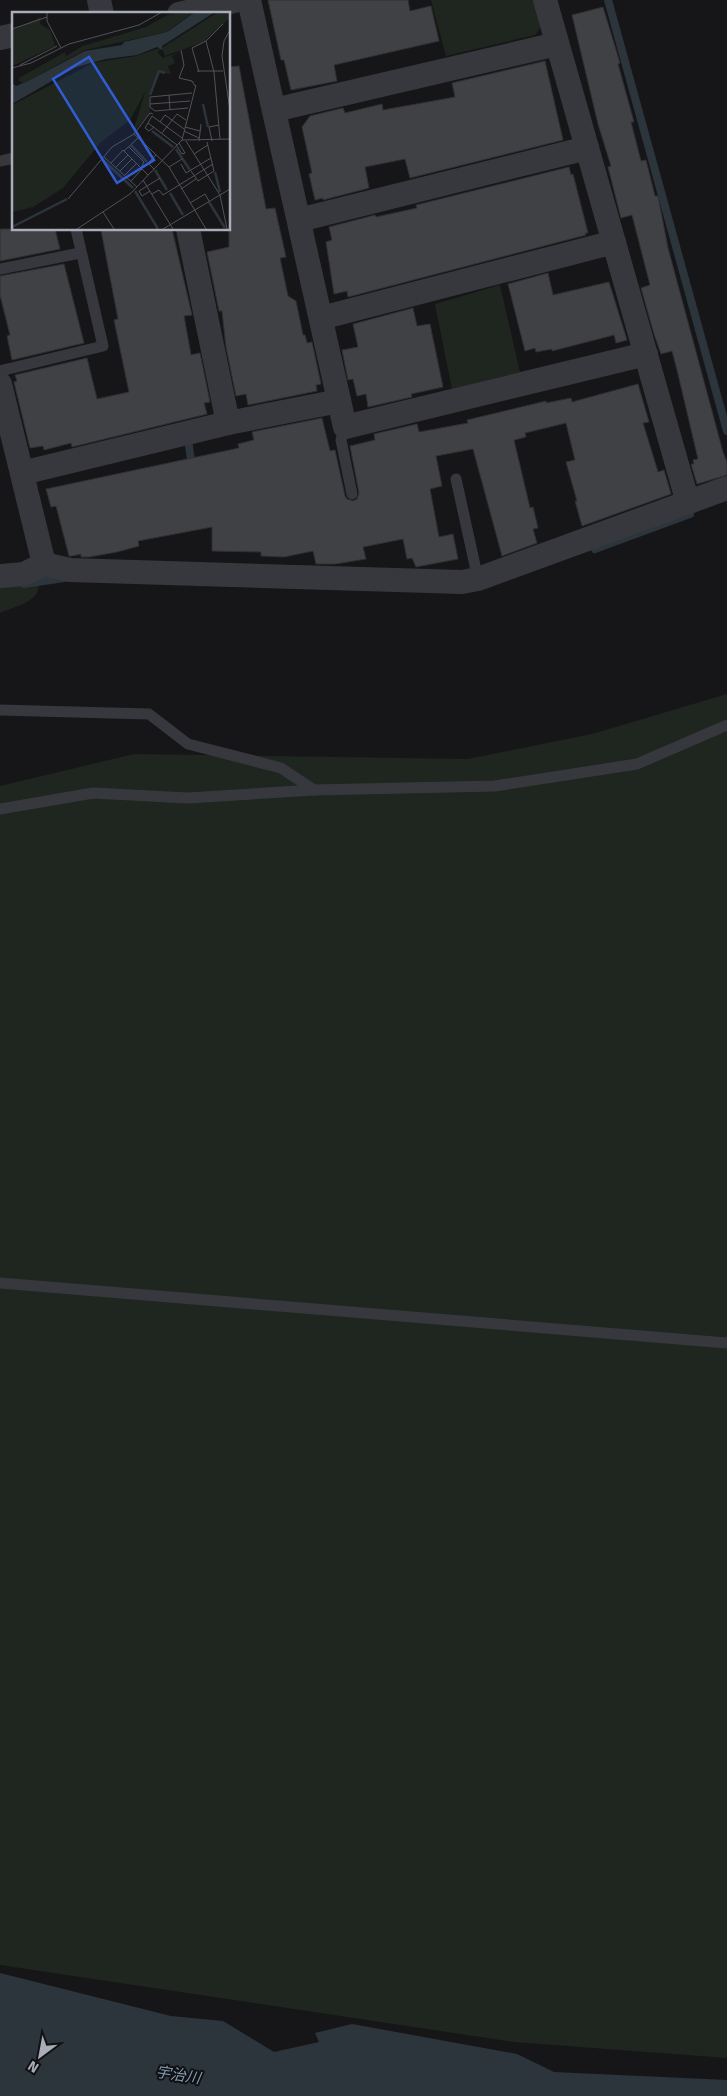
<svg xmlns="http://www.w3.org/2000/svg" width="727" height="2096" font-family="'Fira Sans','Noto Sans JP',sans-serif">
<style>
.green{fill:#1e261f}
.water{fill:#2c353c}
.lines{fill:none;stroke-linecap:round;stroke-linejoin:round}
.stream{stroke:#2c353c;stroke-width:8}
.building{fill:#404145;stroke:#303034}
.service{stroke:#37383d;stroke-width:11}
.minor{stroke:#37383d;stroke-width:24}
.labels{text-anchor:middle;dominant-baseline:central;stroke-width:4;stroke-linejoin:round;paint-order:stroke}
.water-label{font-size:15px;font-style:italic;fill:#7f9bb3;stroke:#111113}
.inset-river{fill:none;stroke:#2c353c;stroke-width:2.5}
.inset-road{fill:none;stroke:#505258;stroke-width:1}
.view{fill:#325cd3;fill-opacity:0.15;stroke:#325cd3;stroke-width:2.5}
.inset-edge{fill:none;stroke:#a8adb8;stroke-width:2.5}
</style>
<rect width="100%" height="100%" fill="#161618"/>
<g class="green">
<path d="M431,0H536L544,22L535,35L446,56Z"/>
<path d="M500,285L520,372L452,389L435,304Z"/>
<path d="M39,577C43,603 17,605 0,613V580Z"/>
<path d="M727,694V2058L514,2042L0,1965V786L134,754L468,759L592,734Z"/>
</g>
<path class="water" d="M0,1973L171,2016L223,2021L274,2052L319,2042L315,2033L352,2024L517,2054L554,2072L727,2080V2096H0Z"/>
<g class="lines">
<g class="stream">
<path d="M608,0L727,431"/>
<path d="M189,446L192,468"/>
<path d="M595,549L690,514"/>
<path d="M24,584L64,578"/>
</g>
</g>
<g class="building">
<path d="M268,0H408L410,11L431,6L439,41L334,65L337,81L291,90L284,60H281Z"/>
<path d="M603,7L620,63L618,64L634,122H631L641,161L646,160L655,196H658L668,248L723,452L727,462V475L697,484L691,464H694L693,460L698,459L678,374L672,351L661,354L654,334L641,288L650,285L632,215L621,218L608,167L611,166L598,124L572,15Z"/>
<path d="M545,61L563,140L410,178L405,159L365,167L369,188L323,200V198L315,200L309,174L312,173L302,127L310,116L343,108L345,113L382,104L383,110L455,97L452,83Z"/>
<path d="M239,66L266,209L275,208L286,257L280,258L288,296L296,301L303,335H305L307,343L312,342L321,384L316,385L317,391L248,405L246,394L236,396L226,347L222,311H219L207,252L229,247V67Z"/>
<path d="M569,167L571,175L573,174L588,233H585L586,235L348,297L347,291L334,294L326,242L332,240L329,227L375,215L376,217L417,208L416,205Z"/>
<path d="M0,229H55L60,249L0,261Z"/>
<path d="M112,229H172L192,315L184,316L191,355L200,353L210,402L204,403L207,414L72,447L71,443L44,450L43,446L30,448L14,382L17,381L15,375L87,358L97,399L129,392L114,320L118,319L101,230Z"/>
<path d="M64,264L84,343L12,360L7,336L10,335L0,295V276Z"/>
<path d="M548,273L553,295L609,282L627,340L616,343L614,335L552,351V349L536,352L535,348L525,351L508,284Z"/>
<path d="M413,308L417,326L430,324L443,387L411,394L412,397L368,407L366,394L357,396L353,379L348,380L342,350L358,347L353,324Z"/>
<path d="M638,384L649,422L643,423L658,472L664,470L671,494L582,526L575,501H577L566,462L575,460L566,423L525,433L526,437L514,440L530,508L533,507L538,528L533,529L537,543L502,556L473,449L436,456L442,486L430,489L439,537L453,534L458,559L416,567L412,558L407,559L403,539L363,547L366,559L335,564H316L313,551L284,557L261,556V552L212,551V527L138,541L139,546L117,552L89,557H81V554L72,556H69L56,506L51,507L46,489L239,448L238,444L254,440L252,432L322,418L330,451L335,450L345,496L347,499L353,501L357,499L359,493L350,446L375,440L374,434L417,424L419,432L468,423L467,420L546,401V403L571,398L572,402Z"/>
</g>
<g class="lines">
<g class="service">
<path d="M0,161L14,158"/>
<path d="M0,269L80,253"/>
<path d="M0,371L103,346L76,229"/>
<path d="M345,427L341,440L352,494"/>
<path d="M456,479L478,579"/>
<path d="M0,710L149,714L188,744L281,768L314,790"/>
<path d="M0,809L93,793L188,798L314,790L495,786L637,764L727,725"/>
<path d="M0,1283L727,1343"/>
</g>
<g class="minor">
<path d="M99,0L102,14"/>
<path d="M249,0L345,427L646,354"/>
<path d="M545,0L688,503"/>
<path d="M179,14L238,0"/>
<path d="M0,38L14,35"/>
<path d="M274,110L557,44"/>
<path d="M299,220L587,148"/>
<path d="M188,229L228,423"/>
<path d="M321,318L614,242"/>
<path d="M0,384L44,564"/>
<path d="M22,473L228,423L339,401"/>
<path d="M0,576L24,574L44,564L70,570L462,582L478,579L727,488"/>
</g>
</g>
<g class="labels">
<g class="water-label">
<text transform="translate(178 2075) rotate(9)">宇治川</text>
</g>
</g>
<g transform="translate(12 12)">
<rect width="218" height="218" fill="#161618"/>
<path d="M161,0H164L152,6L166,0H182L154,20L73,38L12,71L7,69V66L53,40L54,44L71,34L134,15ZM206,0H217V7L191,30L153,44L150,36ZM29,5L28,12L38,18L43,34L0,54V18ZM148,36L146,41L151,46L118,108L89,130L51,176L21,195L0,200V93L81,51L124,44ZM169,40L160,44L163,51L156,54L159,62L147,60L137,85L138,101L121,120L135,74L146,52L153,45Z" fill="#1e261f"/>
<path d="M183,0H203L150,34V38L145,35L125,43L94,47L64,55L0,92V71L4,74L16,69L73,39L110,33L112,30L155,20Z" fill="#2c353c"/>
<path class="inset-river" d="M138,83L147,59L153,61M191,92L196,115M140,119L161,135M119,133L135,150M164,137L178,158M91,148L121,176M143,158L155,178M203,160L208,180M123,179L146,217M158,181L171,203M197,190L213,216M0,215L55,187"/>
<path class="inset-road" d="M35,0V9L49,36M0,17L35,5M218,18L212,29L210,44L218,98M169,38L172,53L167,66L180,69L183,74M8,53L45,34M0,56L19,51L57,32L127,13L150,0M185,59H211M187,60L180,36L194,29M157,83L158,98M138,92L178,89M176,96L143,99L138,95V85L180,81M140,104L170,126M140,104L133,116L137,119L142,115M148,110L153,103L172,117M136,111L165,133M173,115L188,119M172,119L187,126M150,121L165,102L174,108M122,122L157,155L194,217M208,127L202,60L194,29L211,12M170,128L184,73M174,129L208,183L215,217M187,129L189,112M200,129L197,115L207,113M165,134L170,142L173,141L167,131M117,135L132,150L129,156M112,139L126,126M218,140V159M182,142L196,133M92,145L125,175M99,151L111,138L136,163M169,152L174,161L199,146M104,155L116,143M157,155L170,147M142,157L136,151L144,143M108,159L120,147M179,159L186,169L202,159L195,130M113,163L124,152M131,168L161,217M119,169L130,157M169,177L184,167M138,179L130,184L127,179L148,166M140,182L147,178L151,183L201,152M56,187L100,135L122,122L138,101L141,102M178,191L193,182L197,189M91,200L102,217M65,217L118,182L170,128L218,127M151,217L218,177"/>
<path class="view" d="M77,45L142,148L105,171L41,67Z"/>
<rect width="218" height="218" class="inset-edge"/>
</g>
<g transform="translate(40 2056) rotate(212)" stroke="#111113" stroke-width="4" paint-order="stroke">
<path d="M0-4L9 19L0 12L-9 19Z" fill="#a8adb8"/>
<text y="-8" font-size="14" font-weight="bold" text-anchor="middle" fill="#a8adb8">N</text>
</g>
</svg>
